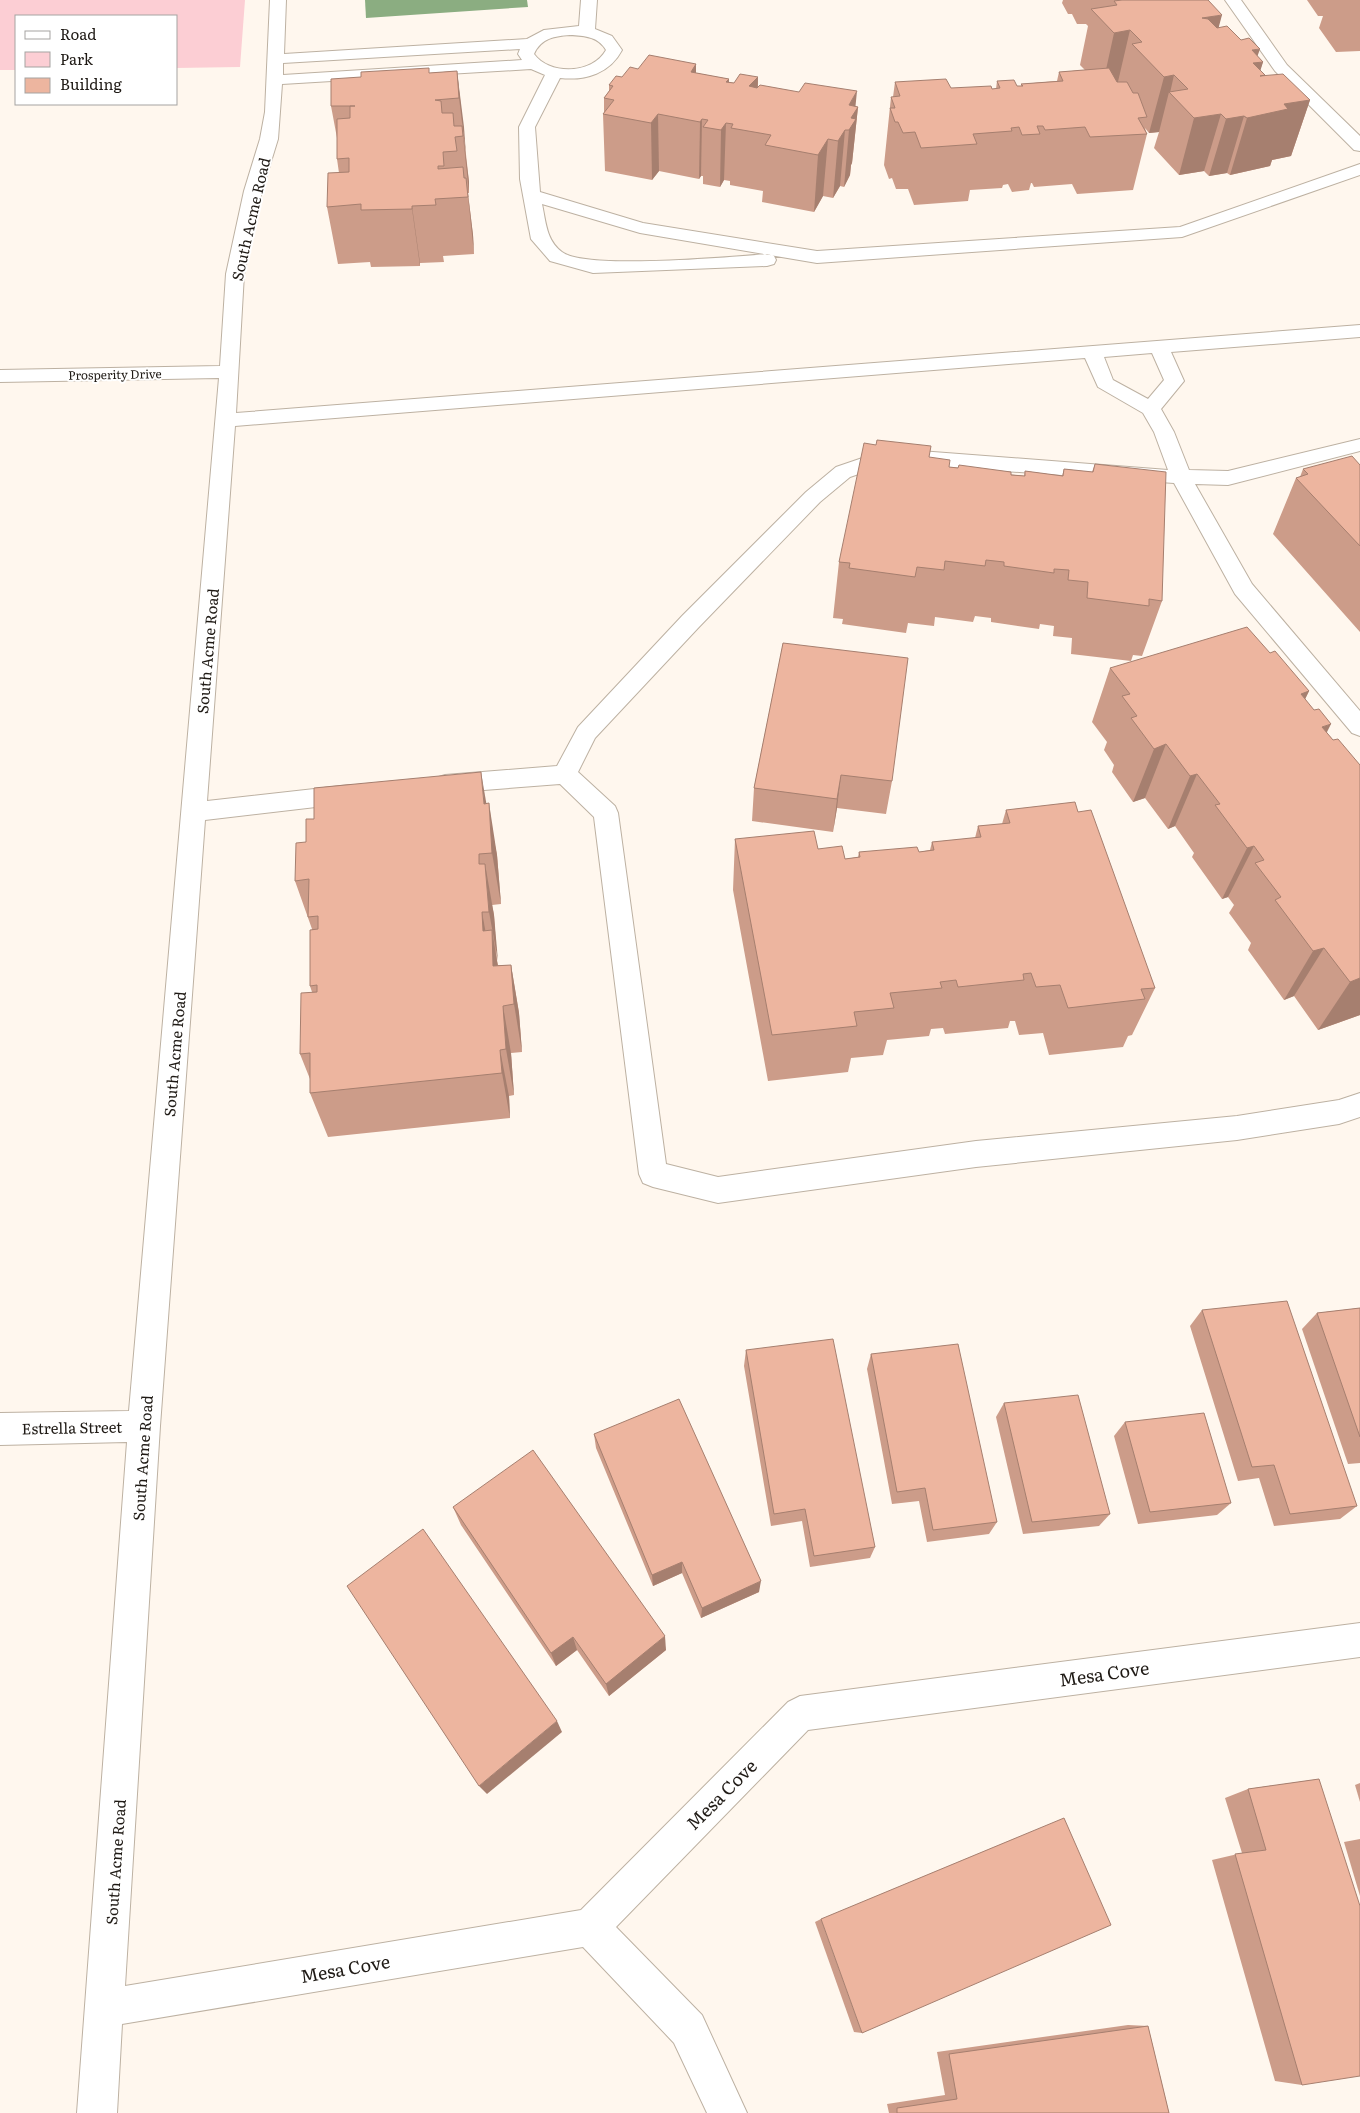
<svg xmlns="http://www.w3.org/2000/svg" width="1360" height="2113" font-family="Literata,serif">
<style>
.green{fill:#fcced4}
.water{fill:#8bad81}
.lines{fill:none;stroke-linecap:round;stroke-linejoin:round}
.minor-casing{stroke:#bdb1a2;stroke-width:2}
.minor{fill:#fff;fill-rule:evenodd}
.wall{fill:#cc9c89}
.shaded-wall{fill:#a67f6f}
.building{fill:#edb59f;stroke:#a67f6f}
.labels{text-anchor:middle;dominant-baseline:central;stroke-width:4;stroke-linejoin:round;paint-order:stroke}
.far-street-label{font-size:12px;fill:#1f1a15;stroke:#fff}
.street-label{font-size:15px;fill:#1f1a15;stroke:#fff}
.near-street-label{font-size:18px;fill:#1f1a15;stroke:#fff}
</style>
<rect width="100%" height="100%" fill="#fff7ee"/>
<path class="green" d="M0,0H245L240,67L176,68V16H16V70H0Z"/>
<path class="water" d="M365,0H527L528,7L366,18Z"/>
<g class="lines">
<defs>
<g id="minor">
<path d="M270,0H286L284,54L527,39L544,30L579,26L581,0H597L595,29L612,36L622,50C610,73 586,81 560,78L535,127L540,192L643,223L817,251L1180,227L1360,164V175L1182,237L817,263L640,233L542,204C546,222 546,240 562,252C585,270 731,257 767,254L774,256L776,260L774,264L767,266L593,273L550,261L531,239L520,179L519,127L545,75L531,69L282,84L278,139L262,191L244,274L236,413L1360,325V337L1171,352L1184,381L1161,409L1174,432L1189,470L1228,471L1360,439V451L1228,485L1195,484L1252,584L1360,711V736L1352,733L1235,594L1174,483L920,465L882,466L850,477L820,502L698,628L595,738L578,772L615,806L618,813L666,1164L718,1177L976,1141L1237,1116L1339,1100L1360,1093V1117L1339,1124L1237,1140L976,1167L718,1203L653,1187L643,1183L639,1174L594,817L560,784L445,793L436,790L433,784L436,778L445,775L557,766L578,727L682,616L806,492L836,467L880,452L920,451L1168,470L1154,432L1143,413L1098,387L1085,358L235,426L207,801L350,785L359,787L362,794L359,801L350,803L205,820L160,1426L125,1986L581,1910L788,1702L800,1696L1360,1623V1657L808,1730L616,1927L702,2015L747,2113H707L674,2043L583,1947L122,2024L117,2113H77L127,1442L0,1445V1413L129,1411L219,378L0,382V370L220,366L226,274L244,191L260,139L265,112ZM570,35C584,36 598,36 606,50C593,74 550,76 534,54C541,38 555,36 570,35ZM520,49L518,54L522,60L283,75V63ZM1152,353L1164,380L1148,399L1113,380L1104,357Z"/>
<path d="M1225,0H1241L1287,65L1360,136V151L1354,150L1275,71Z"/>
</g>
</defs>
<use href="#minor" class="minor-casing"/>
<use href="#minor" class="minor"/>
</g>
<g class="wall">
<path d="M1063,0H1208L1219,28L1257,56L1263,62L1260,70L1265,75L1310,100L1291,156L1272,160L1270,166L1230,175L1227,173L1209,176L1204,171L1179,175L1154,148L1159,132L1149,133L1145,128L1147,134L1133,190L1077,194L1072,184L1034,187L1032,183H1031L1029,190L1012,192L1008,184L1003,185L1002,188L970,190L968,201L914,205L908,189H896L892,178L889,179L884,165L891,97H893L895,82L951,88L992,89H996L997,81L1017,86H1021V84L1057,81L1059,72L1085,70L1080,65L1088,26L1086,24H1077L1072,14H1068L1062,3Z"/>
<path d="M1307,0H1360V51L1336,52L1319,28L1323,16H1318Z"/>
<path d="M696,64V73L729,79V82L734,83L758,77V87L858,107L852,163L851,165L850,175L844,187L840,186L833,198L823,196L814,212L762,202L763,191L730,185V181L724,180L720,187L703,184V176H701L699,179L659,171L652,180L605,171L603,114L604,113V98L609,91V85L622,77L638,69Z"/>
<path d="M457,71L469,182V193H468L473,235L474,254L443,256L444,262L420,263V266L371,267L370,262L338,264L327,207L339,173L337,159V138L331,106L429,73Z"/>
<path d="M929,457L949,467L1024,476L1025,471L1062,476L1064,469L1092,472L1095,464L1162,601L1142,656L1133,655L1131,661L1071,654L1072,638L1053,636L1054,626L1040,624L1039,629L991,622V618L975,616L973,622L935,617L934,626L908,623L906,633L842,624L843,619L833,618L839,562Z"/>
<path d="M1360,465V632L1273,534L1296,478L1300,477L1303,469Z"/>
<path d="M783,643L892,781L886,814L837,808L833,832L752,821L754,788Z"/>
<path d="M1270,653L1309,691L1305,699L1327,733L1333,740L1360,765V1015L1318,1030L1294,996L1284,1000L1248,950L1251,943L1229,913L1234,905L1228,897L1222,899L1192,857L1194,853L1175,826L1168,829L1145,798L1133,802L1112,772L1114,765L1104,750L1107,742L1092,722L1110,668Z"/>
<path d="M486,803L497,855L501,904L492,905L494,915L497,961L498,965H511L519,1013L522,1052L511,1053L514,1095L509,1096L510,1118L328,1137L310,1093V1079L300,1054L312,992L310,986L312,929L295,881L306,842Z"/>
<path d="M1006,810L1078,812L1155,988L1132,1035L1128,1036L1123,1047L1049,1055L1043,1033L1019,1035L1015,1021H1010L1008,1028L945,1034L943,1028L931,1029L929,1036L887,1040L883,1055L851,1058L848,1072L768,1081L733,890L735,839L818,849L845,859L858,857L859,852H919L930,850L932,842L975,838L978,826L1002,824Z"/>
<path d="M1360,1308V1463L1348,1464L1302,1329L1317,1313Z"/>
<path d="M1202,1310L1357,1506L1340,1519L1274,1526L1259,1478L1238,1481L1190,1326Z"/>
<path d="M746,1350L875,1547L870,1558L810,1567L802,1521L771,1526L744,1366Z"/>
<path d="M871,1354L997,1522L989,1534L927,1542L919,1501L892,1504L867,1369Z"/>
<path d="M1004,1403L1110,1514L1099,1526L1023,1534L996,1417Z"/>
<path d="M1125,1422L1231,1503L1217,1515L1138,1524L1114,1436Z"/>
<path d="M594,1434L759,1592L701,1618L682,1573L653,1586L596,1448Z"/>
<path d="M453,1507L666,1650L609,1696L577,1650L556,1666L461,1525Z"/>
<path d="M1319,1779L1302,2085L1275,2081L1212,1860L1242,1853L1225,1798L1248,1789Z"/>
<path d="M1360,1783V1802L1355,1785Z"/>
<path d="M1360,1839V1896L1344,1842Z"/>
<path d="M821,1919L862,2033L854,2032L815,1922Z"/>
<path d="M1128,2025L1148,2026L1169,2113H889L887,2104L945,2095L937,2052Z"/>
</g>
<g class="shaded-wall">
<path d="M1222,15L1207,71L1202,18Z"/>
<path d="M1130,30L1117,86L1102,88L1114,33Z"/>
<path d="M1260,49L1255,63L1263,62L1246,118L1244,116L1227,173L1209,176L1226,119L1252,50Z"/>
<path d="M696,64V120L691,72Z"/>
<path d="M457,71L464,127L466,155L459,98Z"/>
<path d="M1174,75L1170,93L1169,92L1159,132L1149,133L1164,77Z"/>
<path d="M758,77L756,132L749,86Z"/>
<path d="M729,79L727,123H726L724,180L720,187L721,130L726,82Z"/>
<path d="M857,91L855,111L858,107L852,163L851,165L850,175L844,187L849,130V105Z"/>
<path d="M1310,100L1291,156L1272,160L1270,166L1230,175L1247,118L1284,104Z"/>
<path d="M658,114L659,171L652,180L651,123Z"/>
<path d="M1221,114L1204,171L1179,175L1194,118Z"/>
<path d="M702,119L701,176L699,179L700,122Z"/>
<path d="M462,126L469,182V193L463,136Z"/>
<path d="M845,130L840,186L833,198L838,141Z"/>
<path d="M828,139L823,196L814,212L818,155Z"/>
<path d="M466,178L473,235L474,254Z"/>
<path d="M412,206L420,263V266L412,209Z"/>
<path d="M1309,691L1283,745L1301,694Z"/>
<path d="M1331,724L1304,778L1322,727Z"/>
<path d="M1166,744L1145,798L1133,802L1154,749Z"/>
<path d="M481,772L490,825L492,856L484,804Z"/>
<path d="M1197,774L1175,826L1168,829L1190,776Z"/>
<path d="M841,775L837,808L833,832L837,799Z"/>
<path d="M489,803L497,855L501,904L492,853Z"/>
<path d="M1254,846L1228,897L1222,899L1247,848Z"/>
<path d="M485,864L494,915L498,961L489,912Z"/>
<path d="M482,912L491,962L483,931Z"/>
<path d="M492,930L500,979L493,966Z"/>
<path d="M1324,948L1294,996L1284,1000L1313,951Z"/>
<path d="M511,965L519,1013L522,1052L514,1004Z"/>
<path d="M1360,978V1015L1318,1030L1350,982Z"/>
<path d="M503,1006L511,1053L514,1095L506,1049Z"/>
<path d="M500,1050L509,1096L510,1118L502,1073Z"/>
<path d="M682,1562V1573L653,1586L652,1575Z"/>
<path d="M761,1581L759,1592L701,1618L702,1608Z"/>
<path d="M665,1636L666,1650L609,1696L606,1684Z"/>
<path d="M573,1637L577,1650L556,1666L551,1653Z"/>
<path d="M557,1721L562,1732L487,1794L479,1786Z"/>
</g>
<g class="building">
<path d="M1122,0H1208L1222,15L1202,18L1208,19L1217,28L1227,26L1241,40L1249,38L1260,49L1252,50L1263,62L1253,63L1265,75L1260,76L1283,74L1310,100L1284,104L1288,109L1247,118L1244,116L1226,119L1221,114L1194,118L1169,92L1188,89L1174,75L1164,77L1132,44L1142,42L1130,30L1114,33L1091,9L1117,5L1114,1Z"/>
<path d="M649,55L696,64L691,72L729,79L726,82L734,83L740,74L758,77L749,86L757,88L760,85L799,92L805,83L857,91L849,105L858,107L851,118L856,119L849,130H845L838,141L828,139L818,155L765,145L771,135L731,128L733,124L726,123L721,130L703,127L708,120L702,119L700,122L658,114L651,123L603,114L614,100L604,98L613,86L609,85L616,76L622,77L630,67L638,69Z"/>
<path d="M429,68V73L457,71L459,98L435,100L441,101L442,113H453L454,126H462L463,136L455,137L457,151L443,152L444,166H438V169L463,167L464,178H466L468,197L435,199L436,205L412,206V209L361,210V204L327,207L328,173L349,172V158L337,159V119L350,118V106H355H331V79L361,77V72Z"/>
<path d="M1109,68L1117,82H1127L1133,93H1138L1147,117L1138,118L1147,134L1090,137L1085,127L1045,130L1043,126H1037L1040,134L1022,135L1019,127L1011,128L1012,131L973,134L977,144L921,148L915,132L903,133L898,122H895L890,108H895L891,97L900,96L895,82L946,79L951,88L991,86L992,89L1000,88L997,81L1014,80L1017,86H1023L1021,84L1063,81L1059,72Z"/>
<path d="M877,440L931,446L929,457L950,460L949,467L958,468L959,465L1011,472V475L1025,476V471L1063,476L1064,469L1093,472L1095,464L1166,472L1162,601L1149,599V606L1087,598L1088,582L1068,580L1069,570L1054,569V573L1004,566V562L986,560L985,566L945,561L944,570L917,567L915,577L849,568L850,563L839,562L864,443L876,445Z"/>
<path d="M1352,456L1360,465V546L1296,478L1308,474L1303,469Z"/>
<path d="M1247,627L1270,653L1275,651L1309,691L1301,694L1314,710L1319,709L1331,724L1322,727L1333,740L1338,739L1360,765V978L1350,982L1324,948L1313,951L1275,900L1281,897L1255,863L1264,860L1254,846L1247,848L1215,805L1220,804L1197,774L1190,776L1166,744L1154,749L1131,718L1137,716L1122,696L1130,694L1110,668Z"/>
<path d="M783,643L908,658L892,781L841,775L837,799L754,788Z"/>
<path d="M481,772L484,804L489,803L492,853L479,854V864H485L489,912H482L483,931L492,930L493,966L511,965L514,1004L503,1006L506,1049L500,1050L502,1073L310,1093V1053L300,1054L301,993L317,992V985L310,986V930L318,929V916L308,917L309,879L295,881L296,843L306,842V819H314V788Z"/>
<path d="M1075,802L1078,812L1091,810L1155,988L1141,989L1145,999L1068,1008L1060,985L1036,987L1031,973L1023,974L1024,980L958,987L956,980L940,982L942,988L890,993L894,1008L854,1012L857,1026L772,1035L735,839L814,831L818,849L842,846L845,859L860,857L859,852L917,847L919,852L934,850L932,842L981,837L978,826L1010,823L1006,810Z"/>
<path d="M1287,1301L1357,1506L1290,1514L1274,1465L1252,1467L1202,1310Z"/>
<path d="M1360,1308V1437L1317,1313Z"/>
<path d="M833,1339L875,1547L814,1556L805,1509L774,1514L746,1350Z"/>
<path d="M958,1344L997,1522L933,1530L925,1488L897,1492L871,1354Z"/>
<path d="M1078,1395L1110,1514L1032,1522L1004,1403Z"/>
<path d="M679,1399L761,1581L702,1608L682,1562L652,1575L594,1434Z"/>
<path d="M1204,1413L1231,1503L1150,1512L1125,1422Z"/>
<path d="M533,1450L665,1636L606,1684L573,1637L551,1653L453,1507Z"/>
<path d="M423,1529L557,1721L479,1786L347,1586Z"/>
<path d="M1319,1779L1360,1906V2076L1302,2085L1235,1854L1266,1850L1248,1789Z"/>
<path d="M1064,1818L1111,1925L862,2033L821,1919Z"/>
<path d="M1148,2026L1169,2113H897V2108L957,2099L949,2054Z"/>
</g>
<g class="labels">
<g class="far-street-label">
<text transform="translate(115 374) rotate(-1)">Prosperity Drive</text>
</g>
<g class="street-label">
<text transform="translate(250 219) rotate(-77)">South Acme Road</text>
<text transform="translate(207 651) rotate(-85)">South Acme Road</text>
<text transform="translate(174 1054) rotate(-85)">South Acme Road</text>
<text transform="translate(72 1427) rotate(-1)">Estrella Street</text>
<text transform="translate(142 1458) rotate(-86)">South Acme Road</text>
<text transform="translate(115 1862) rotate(-86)">South Acme Road</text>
</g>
<g class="near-street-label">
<text transform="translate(1104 1673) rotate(-8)">Mesa Cove</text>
<text transform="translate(721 1794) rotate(-45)">Mesa Cove</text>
<text transform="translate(345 1968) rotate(-10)">Mesa Cove</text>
</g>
</g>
<rect x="15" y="15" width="162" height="90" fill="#ffffff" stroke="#a5a3a1"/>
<rect x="25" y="31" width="25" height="8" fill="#ffffff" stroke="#a5a3a1"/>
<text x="60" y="40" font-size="15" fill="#1f1a15">Road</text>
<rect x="25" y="52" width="25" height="15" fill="#fcced4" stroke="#a5a3a1"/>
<text x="60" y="65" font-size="15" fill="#1f1a15">Park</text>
<rect x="25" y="78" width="25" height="15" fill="#edb59f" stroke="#a5a3a1"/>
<text x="60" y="90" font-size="15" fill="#1f1a15">Building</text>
</svg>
